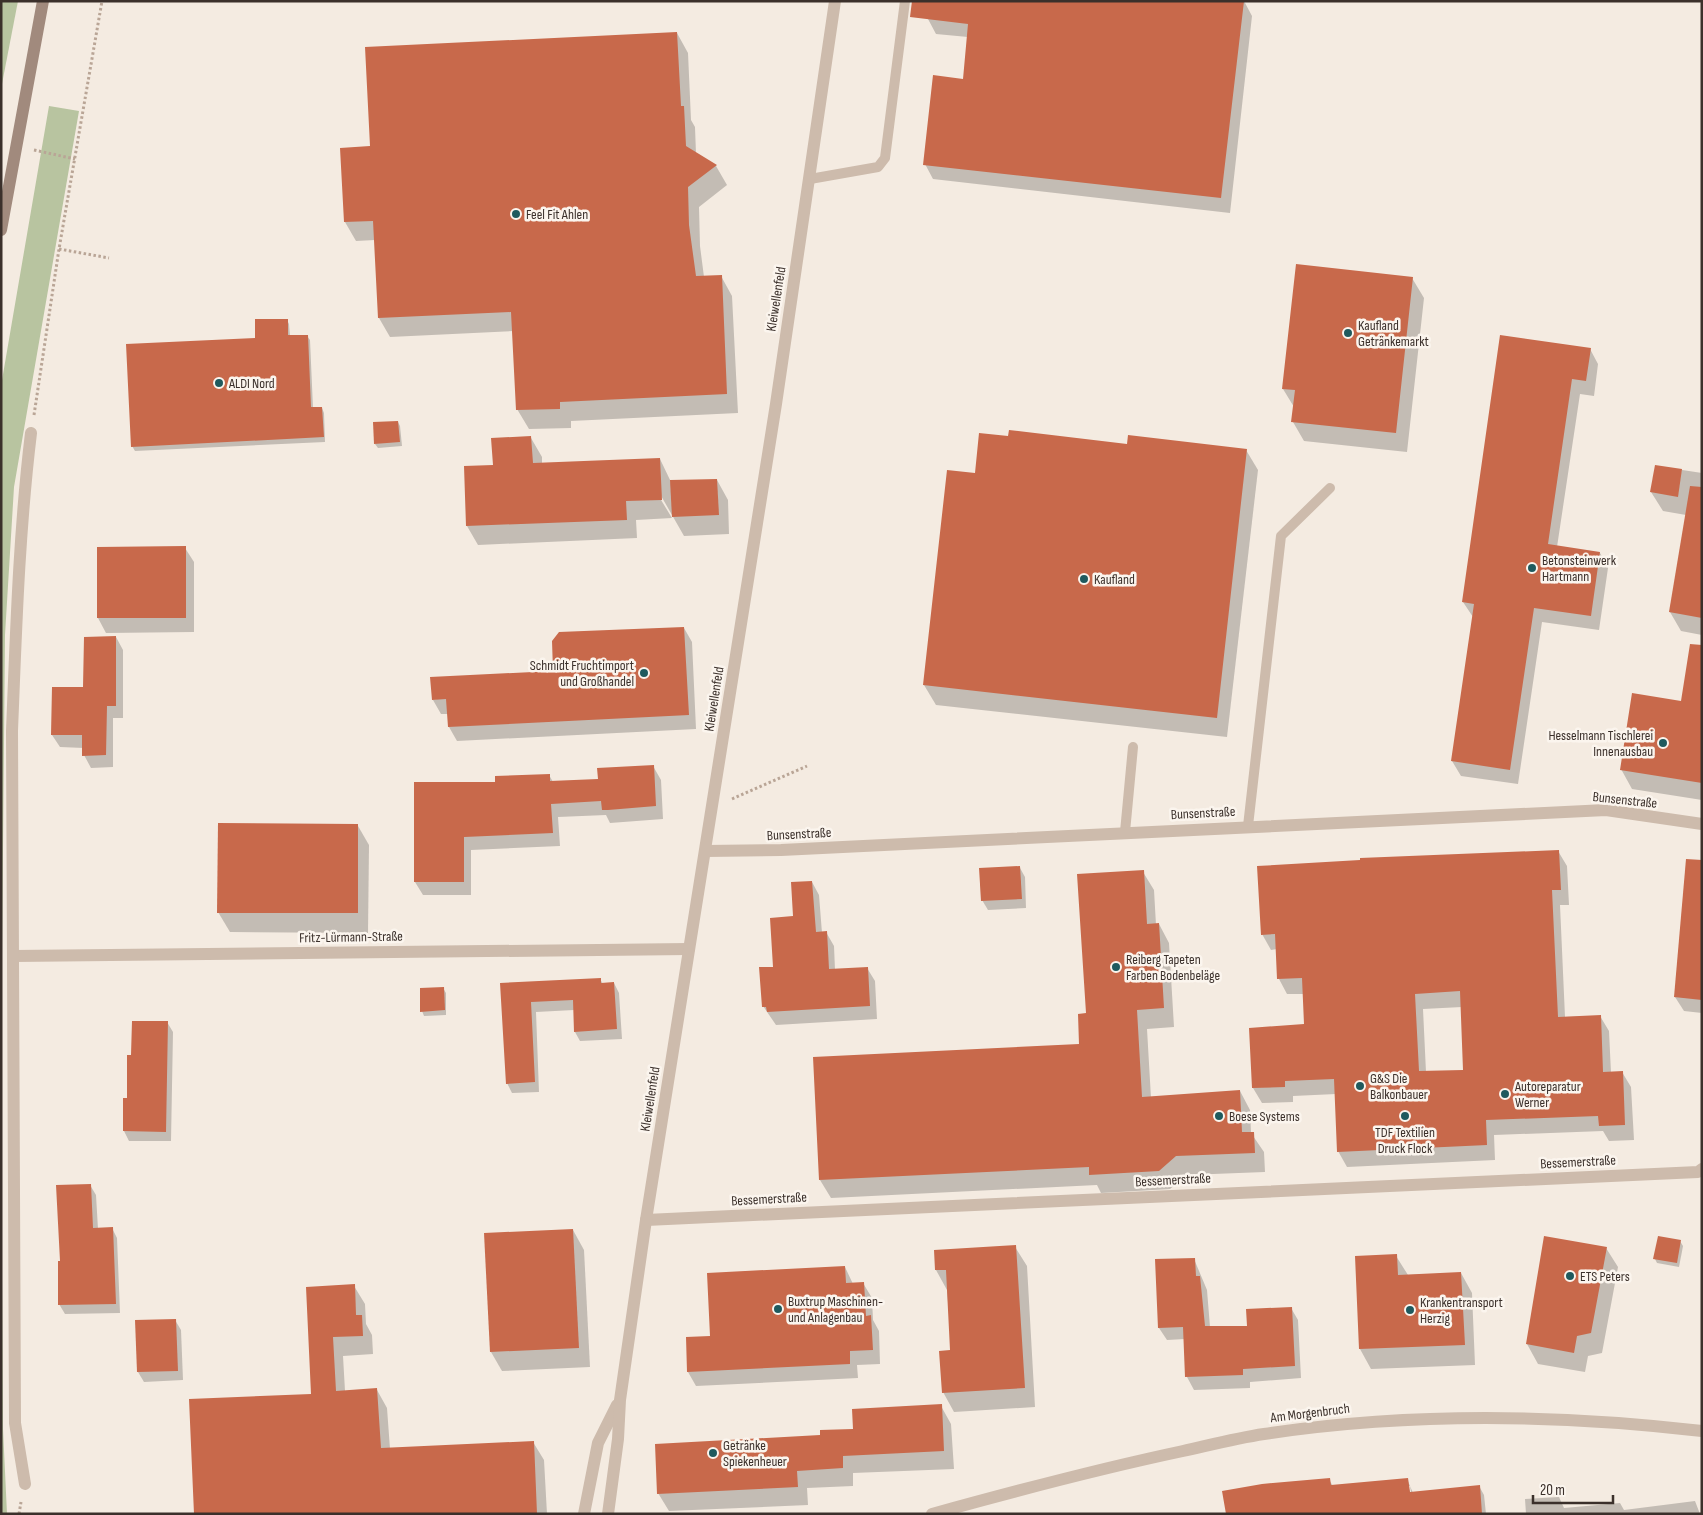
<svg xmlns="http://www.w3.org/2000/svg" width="1703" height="1515" font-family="'Sofia Sans Condensed',sans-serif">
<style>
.green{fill:#b8c4a0}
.shadow{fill:#0003;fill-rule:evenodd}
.building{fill:#c8694b;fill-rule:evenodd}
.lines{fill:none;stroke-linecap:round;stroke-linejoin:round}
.path{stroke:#b9a596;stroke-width:3;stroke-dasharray:2.5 2.5;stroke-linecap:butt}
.lane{stroke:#cdbbac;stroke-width:10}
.street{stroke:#cdbbac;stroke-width:12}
.secondary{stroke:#a18a7d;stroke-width:12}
.poi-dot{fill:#1f5a5e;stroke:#fbf5ee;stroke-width:2}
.labels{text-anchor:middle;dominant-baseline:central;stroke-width:5;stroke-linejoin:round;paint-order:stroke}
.poi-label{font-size:14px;fill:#3b302b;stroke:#fbf5ee;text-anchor:start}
.street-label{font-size:14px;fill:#3b302b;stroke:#fbf5ee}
</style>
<rect width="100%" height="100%" fill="#f4ebe1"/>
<g class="green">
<path d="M1,1H18L1,89Z"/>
<path d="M49,106L79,111L14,487L5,635L2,957V1279L3,1429L7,1514H1V386Z"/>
</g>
<g class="shadow">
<path d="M1244,1L1252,16L1230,213L933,179L925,164L964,80L968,37L936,34L928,19Z"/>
<path d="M677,33L688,53L691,120L695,127L696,154L716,166L727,185L699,207L700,246L704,277L721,276L732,296L738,413L571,421V428L529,429L517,409L514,331L390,337L379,318L375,240L356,241L345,222L371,148Z"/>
<path d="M1412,278L1424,298L1407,452L1304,441L1293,422L1294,407L1283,389Z"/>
<path d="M287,320L289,324L290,336H307L310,340L313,408H322L324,413L325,442L135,451L132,446L256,339Z"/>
<path d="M1502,336L1590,349L1598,364L1594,396L1580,394L1557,547L1600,553L1608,568L1599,630L1542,622L1518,784L1461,776L1452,761L1473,617L1463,602Z"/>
<path d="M398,422L400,426L402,446L378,448L375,444Z"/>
<path d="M531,438L542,457V464L660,459L671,482L717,480L728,500L729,534L684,536L660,494L658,495L672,518L636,520L637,538L478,545L467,526L465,467L494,466Z"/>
<path d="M1128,445L1246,450L1258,470L1227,737L936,705L924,685L976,475Z"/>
<path d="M1656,466L1702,473V635L1681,631L1670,612L1686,515L1663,511L1651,492Z"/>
<path d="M185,548L194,562V632L106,633L98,618Z"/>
<path d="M684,628L692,642L696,729L457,741L449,727L448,714H441L433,700L554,672Z"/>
<path d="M116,637L123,650V718H113V767L91,768L84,755V748L60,747L52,735Z"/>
<path d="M1702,661V800L1632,789L1621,769L1682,702Z"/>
<path d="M653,766L661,780L663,819L610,823L606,815L558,817L560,846L471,850V895H423L415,882L496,783L549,775L553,782L599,780Z"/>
<path d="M358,826L369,845L368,933L230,932L218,912Z"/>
<path d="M1558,851L1567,866L1569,905H1560L1565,1017L1600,1016L1609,1031L1611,1073L1622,1072L1631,1087L1634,1140L1609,1141L1603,1131L1494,1135L1495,1160L1347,1167L1338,1151L1336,1094L1293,1096V1102L1262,1103L1253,1088L1306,1026L1304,994H1287L1279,979L1277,949L1271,950L1262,934ZM1462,1007L1464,1072H1426L1423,1009Z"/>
<path d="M1020,868L1025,877L1026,908L988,910L982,900Z"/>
<path d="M1143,872L1154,890L1156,925L1159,924L1169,943L1174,1027L1147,1029L1151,1098L1240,1091L1250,1110L1251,1133L1264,1152L1265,1172L1187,1175L1170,1189L1101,1193L1097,1185L831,1198L820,1180L1080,1045L1087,1015Z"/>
<path d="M812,882L819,895L822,933L826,932L834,946L835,970L867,968L875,981L877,1019L776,1025L763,1006L794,917Z"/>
<path d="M1702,884V1013L1684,1011L1675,997Z"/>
<path d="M600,979L603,984L614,983L619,993L622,1039L580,1041L575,1032L574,1010L536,1012L539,1092L512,1093L507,1083L502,984Z"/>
<path d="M443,988L446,993V1015L424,1016L422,1011Z"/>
<path d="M167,1022L173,1032L171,1141H129L124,1131V1099L128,1100L133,1056Z"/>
<path d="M90,1185L96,1195L98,1229L112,1228L117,1238L120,1313L65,1314L59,1304L61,1262Z"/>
<path d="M573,1230L584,1250L590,1367L502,1371L491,1352Z"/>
<path d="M1680,1241L1683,1246L1679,1267L1657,1263L1655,1259Z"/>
<path d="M1015,1247L1027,1266L1035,1407L954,1412L943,1392L952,1351L947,1290L936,1270Z"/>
<path d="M1606,1248L1618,1267L1602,1353L1588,1356L1585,1372L1538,1364L1527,1344Z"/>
<path d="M1396,1256L1408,1275L1461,1273L1472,1293L1475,1365L1371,1369L1360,1349Z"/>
<path d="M1194,1259L1207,1290L1210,1327H1248L1291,1308L1298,1320L1301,1378L1250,1382V1388L1194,1390L1187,1377L1185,1339L1167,1340L1159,1328Z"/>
<path d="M845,1267L853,1284L863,1283L872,1298L873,1320L879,1331L880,1364L857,1365L858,1378L696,1386L688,1372L687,1338L711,1337Z"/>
<path d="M354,1286L365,1304L366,1324L372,1335L373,1354L343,1356L345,1391L377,1390L387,1408L390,1449L533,1442L544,1460L547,1514H195L312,1395L307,1288Z"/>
<path d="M175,1320L181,1330L183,1380L144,1382L138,1372Z"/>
<path d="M941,1406L951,1424L954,1469L853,1473V1486L807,1488L808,1505L669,1511L658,1493L822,1436L855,1430Z"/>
<path d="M1407,1479L1413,1493L1479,1486L1484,1495L1486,1514H1227L1329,1480L1333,1486ZM1408,1486H1410L1412,1498Z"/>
<path d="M1559,1497L1564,1508L1620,1503L1624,1510L1695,1501L1700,1514H1526L1525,1499Z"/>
</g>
<g class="building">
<path d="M912,1H1244L1221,198L923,165L933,75L963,79L968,24L910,17Z"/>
<path d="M677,32L681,106H684L686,146L717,165L688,187L689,225L696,276L722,275L727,394L560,402V409L516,410L511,312L378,318L373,221L344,222L340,148L370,146L365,47Z"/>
<path d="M1296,264L1413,277L1396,433L1291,422L1295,390L1282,389Z"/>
<path d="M255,319H288V335H308L311,407H322L324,437L131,447L126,344L255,338Z"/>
<path d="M1500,335L1591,348L1586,381L1572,379L1548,544L1600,552L1591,616L1534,608L1510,770L1451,761L1474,604L1462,602Z"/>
<path d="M398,421L400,442L374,444L373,422Z"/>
<path d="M1009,430L1127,444L1128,435L1247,449L1217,718L923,685L947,470L975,473L979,433L1008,436Z"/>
<path d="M531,436L533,463L660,458L662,500L626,501L627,520L466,526L464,466L493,465L491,438Z"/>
<path d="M1655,465L1682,469L1678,497L1650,492Z"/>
<path d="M717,479L719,515L672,517L670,480Z"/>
<path d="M1690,486L1702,487V618L1669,612Z"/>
<path d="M186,546V618H97V547Z"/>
<path d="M684,627L689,715L448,727L446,699L432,700L430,677L553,671L552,641L559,632Z"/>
<path d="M116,636V706H107L106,755L82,756V735H51L52,687H83L84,637Z"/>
<path d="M1690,644L1702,645V783L1620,770L1632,693L1681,701Z"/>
<path d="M654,765L656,806L608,810H602L601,801L551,804L553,833L464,837V882H414V782H495V776L550,774V781L598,779L597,768Z"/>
<path d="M218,823L358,824V913H217Z"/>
<path d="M1559,850L1561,890H1552L1558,1017L1601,1015L1603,1072L1623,1071L1625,1125L1599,1126L1598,1116L1486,1120L1487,1145L1337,1152L1334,1079L1285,1081V1087L1252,1088L1249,1028L1304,1024L1302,978L1277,979L1275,934L1261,935L1257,866L1360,860V858ZM1460,991L1463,1070L1419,1071L1415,994Z"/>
<path d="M1686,859L1702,860V1000L1674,997Z"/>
<path d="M1020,866L1022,899L981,901L979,868Z"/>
<path d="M1144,870L1147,924L1159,923L1164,1008L1137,1010L1142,1097L1240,1090L1242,1132H1254L1255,1153L1176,1156L1159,1171L1089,1175V1167L819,1180L813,1057L1079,1044L1078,1014L1086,1013L1077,874Z"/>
<path d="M812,881L816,932L827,931L829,969L868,967L870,1006L767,1012L766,1007H762L759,967H773L770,918L793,916L791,882Z"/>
<path d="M601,978V983L614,982L617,1029L574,1032L573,1000L531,1002L535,1082L506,1084L500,983Z"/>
<path d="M444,987L445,1010L420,1012V988Z"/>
<path d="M132,1021H168L166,1132L123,1131V1098H127V1055H131Z"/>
<path d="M91,1184L93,1228L113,1227L116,1304L58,1305V1261H60L56,1185Z"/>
<path d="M573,1229L579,1348L490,1352L484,1233Z"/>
<path d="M1544,1236L1607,1247L1591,1333L1577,1336L1574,1353L1526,1344Z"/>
<path d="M1658,1236L1681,1240L1677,1263L1653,1259Z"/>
<path d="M1016,1245L1025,1388L942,1393L939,1351L950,1350L946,1270H935L934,1250Z"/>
<path d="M1397,1254L1398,1275L1461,1272L1465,1345L1359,1349L1355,1256Z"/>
<path d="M1195,1258L1196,1276H1200L1205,1326H1247L1246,1309L1292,1307L1295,1366L1243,1369V1375L1185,1377L1183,1327L1158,1328L1155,1259Z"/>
<path d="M845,1266L846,1283L864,1282L866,1316L871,1315L873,1350L850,1351V1364L687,1372L686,1337L710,1336L707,1273Z"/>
<path d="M355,1284L356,1315H362L363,1336L333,1337L336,1391L377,1388L381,1448L534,1441L537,1514H194L189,1399L311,1394L306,1287Z"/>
<path d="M176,1319L178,1371L137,1372L135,1320Z"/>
<path d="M942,1404L944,1451L843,1456V1468L797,1471L798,1487L657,1494L655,1444L820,1435V1430L853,1429L852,1409Z"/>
<path d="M1330,1478L1331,1485L1408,1478L1410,1492L1480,1485L1482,1514H1226L1222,1491L1262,1484Z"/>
</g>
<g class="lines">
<g class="path">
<path d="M34,150L75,159"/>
<path d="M59,249L109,258"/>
<path d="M34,415L59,249L102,1"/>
<path d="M732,799L807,766"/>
<path d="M19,1514L21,1502"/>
</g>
<g class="lane">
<path d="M810,179L878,167L885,158L905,1"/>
<path d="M1248,826L1281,536L1330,488"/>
<path d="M1125,832L1133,747"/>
</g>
<g class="street">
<path d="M706,851L781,850L1606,810L1702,824"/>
<path d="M14,956L689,949"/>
<path d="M646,1220L1698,1172L1702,1169"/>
<path d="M25,1484L15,1423L12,731C16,631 19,532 31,433"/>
<path d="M584,1514L598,1443L617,1405"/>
<path d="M608,1514L618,1439L620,1400L646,1220L776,404L835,1"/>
<path d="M932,1514C1015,1491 1098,1469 1183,1451C1210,1445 1237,1438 1264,1434C1410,1412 1555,1414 1702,1431"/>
</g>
<path class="secondary" d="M1,230L43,1"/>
</g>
<g class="poi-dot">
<circle cx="516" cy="214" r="5"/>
<circle cx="1348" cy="333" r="5"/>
<circle cx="219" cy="383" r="5"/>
<circle cx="1532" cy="568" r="5"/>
<circle cx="1084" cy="579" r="5"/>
<circle cx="644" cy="673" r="5"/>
<circle cx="1663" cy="743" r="5"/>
<circle cx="1116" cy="967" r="5"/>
<circle cx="1360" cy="1086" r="5"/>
<circle cx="1505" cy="1094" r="5"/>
<circle cx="1219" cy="1116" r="5"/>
<circle cx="1405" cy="1116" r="5"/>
<circle cx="1570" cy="1276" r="5"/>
<circle cx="778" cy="1309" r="5"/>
<circle cx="1410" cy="1310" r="5"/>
<circle cx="713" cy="1453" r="5"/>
</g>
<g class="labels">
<g class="poi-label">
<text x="526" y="214">Feel Fit Ahlen</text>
<text x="1358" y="325">Kaufland<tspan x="1358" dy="16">Getränkemarkt</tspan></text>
<text x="229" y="383">ALDI Nord</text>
<text x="1542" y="560">Betonsteinwerk<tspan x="1542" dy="16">Hartmann</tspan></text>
<text x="1094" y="579">Kaufland</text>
<text x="634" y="665" text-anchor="end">Schmidt Fruchtimport<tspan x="634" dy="16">und Großhandel</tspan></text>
<text x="1653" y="735" text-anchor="end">Hesselmann Tischlerei<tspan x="1653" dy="16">Innenausbau</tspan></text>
<text x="1126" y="959">Reiberg Tapeten<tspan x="1126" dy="16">Farben Bodenbeläge</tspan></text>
<text x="1370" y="1078">G&amp;S Die<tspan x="1370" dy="16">Balkonbauer</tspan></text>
<text x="1515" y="1086">Autoreparatur<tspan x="1515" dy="16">Werner</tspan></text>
<text x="1229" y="1116">Boese Systems</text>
<text x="1405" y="1132" text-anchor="middle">TDF Textilien<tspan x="1405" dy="16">Druck Flock</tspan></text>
<text x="1580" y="1276">ETS Peters</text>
<text x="788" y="1301">Buxtrup Maschinen-<tspan x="788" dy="16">und Anlagenbau</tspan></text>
<text x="1420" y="1302">Krankentransport<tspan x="1420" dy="16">Herzig</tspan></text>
<text x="723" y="1445">Getränke<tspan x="723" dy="16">Spiekenheuer</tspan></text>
</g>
<g class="street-label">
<text transform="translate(776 299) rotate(-81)">Kleiwellenfeld</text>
<text transform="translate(714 699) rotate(-81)">Kleiwellenfeld</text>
<text transform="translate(1625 800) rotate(6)">Bunsenstraße</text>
<text transform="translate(1203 813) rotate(-3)">Bunsenstraße</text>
<text transform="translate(799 834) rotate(-3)">Bunsenstraße</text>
<text transform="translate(351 937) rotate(-1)">Fritz-Lürmann-Straße</text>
<text transform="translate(650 1099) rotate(-81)">Kleiwellenfeld</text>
<text transform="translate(1578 1162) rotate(-3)">Bessemerstraße</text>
<text transform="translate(1173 1180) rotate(-3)">Bessemerstraße</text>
<text transform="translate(769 1199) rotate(-3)">Bessemerstraße</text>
<text transform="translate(1310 1413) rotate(-7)">Am Morgenbruch</text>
</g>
</g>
<rect width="1703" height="1515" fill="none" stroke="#3b302b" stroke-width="5"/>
<path d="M1533 1495v8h80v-8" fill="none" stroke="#3b302b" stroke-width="2.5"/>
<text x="1540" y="1495" font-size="15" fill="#3b302b" stroke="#fbf5ee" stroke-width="4" paint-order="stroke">20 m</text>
</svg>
